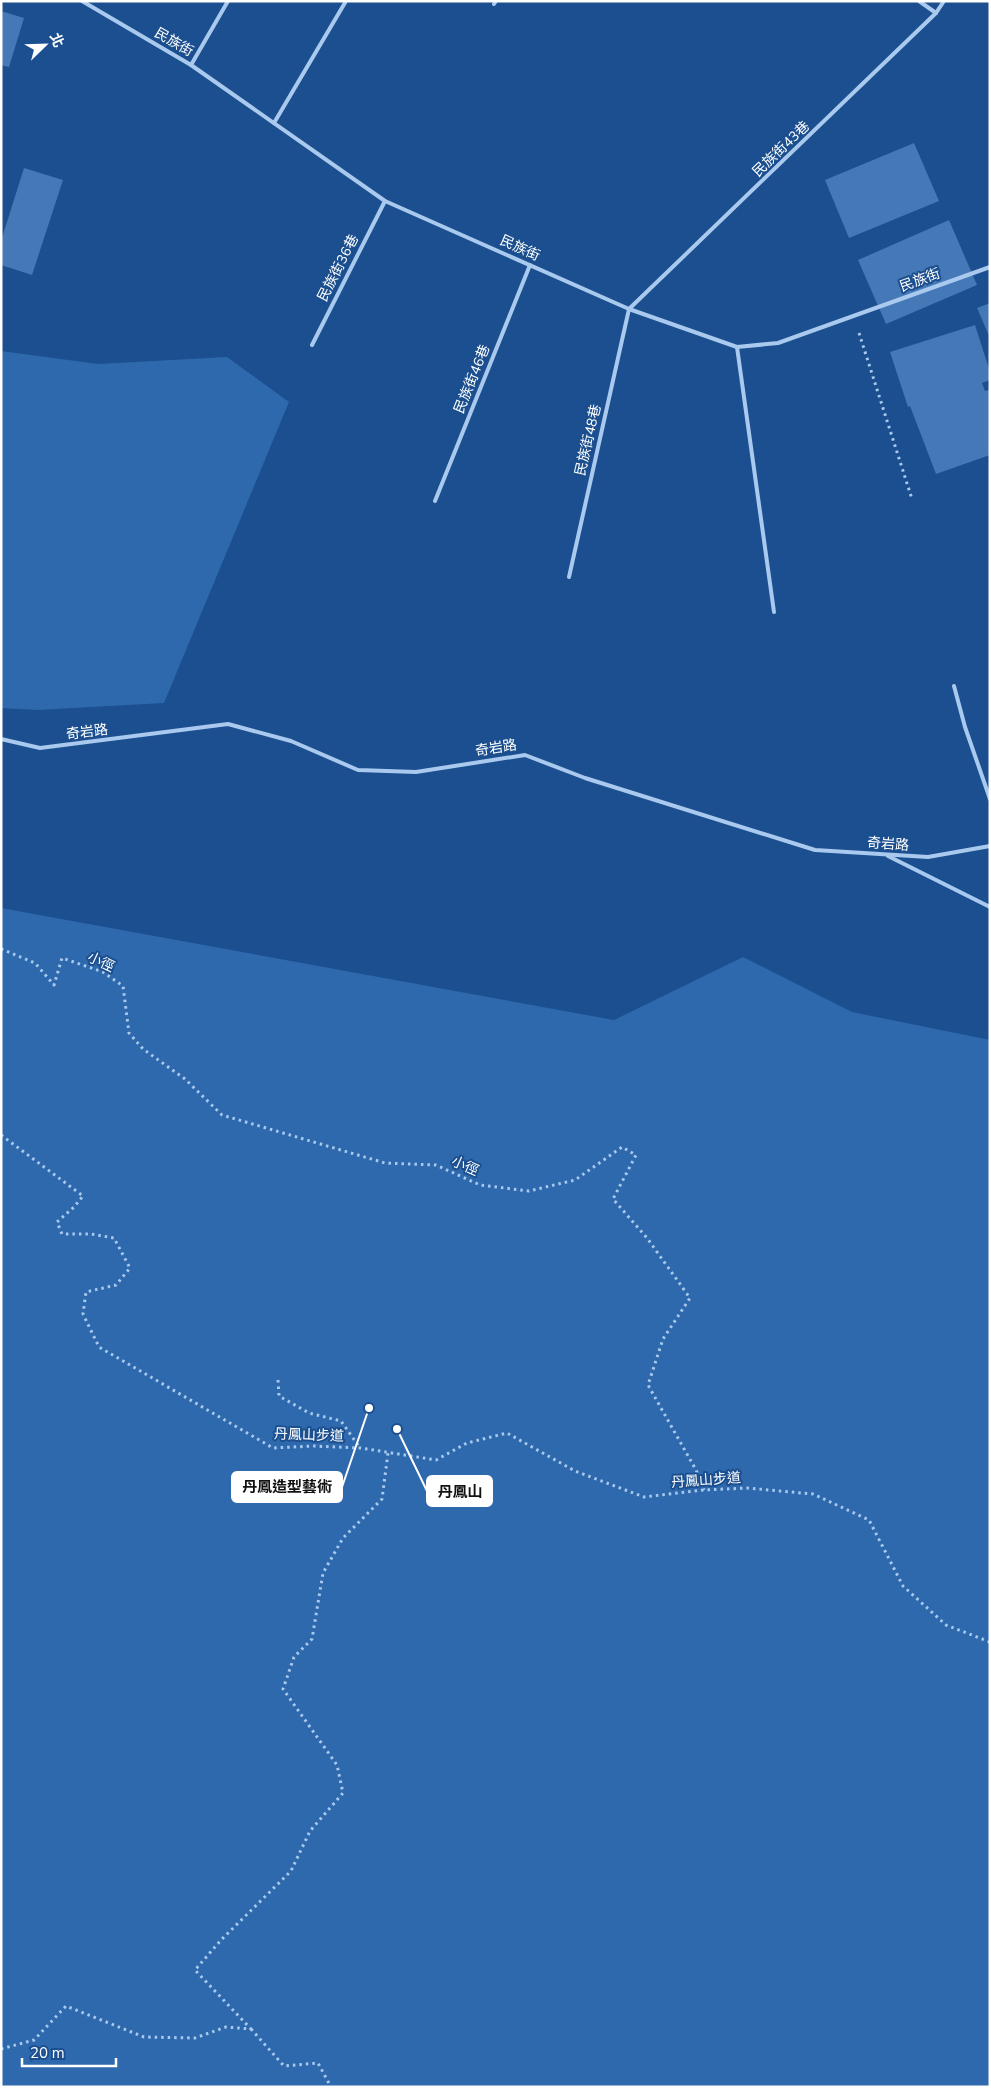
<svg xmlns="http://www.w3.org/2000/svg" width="991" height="2088" font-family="'Nunito Sans','Noto Sans TC',sans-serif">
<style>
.green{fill:#2e69ad}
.building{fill:#4478b7}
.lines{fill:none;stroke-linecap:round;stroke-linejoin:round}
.path{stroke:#a9c9ee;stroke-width:3;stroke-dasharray:2.5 4;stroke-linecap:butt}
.service{stroke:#a9c9ee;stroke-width:4}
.labels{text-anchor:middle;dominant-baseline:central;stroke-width:4;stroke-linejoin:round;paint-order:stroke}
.street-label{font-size:14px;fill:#fff;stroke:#1b4f8f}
.leader{fill:none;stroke:#fff;stroke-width:2}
.callout-dot{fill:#fff;stroke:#1b4f8f;stroke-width:2}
.callout{fill:#fff;stroke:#fff;stroke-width:2}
.callout-label{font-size:15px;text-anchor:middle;font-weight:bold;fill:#111}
</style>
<rect width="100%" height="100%" fill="#1b4f8f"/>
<g class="green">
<path d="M1,351L98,364L227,357L289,402L164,703L38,710L1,708Z"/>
<path d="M1,908L614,1020L743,957L852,1012L990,1040V2087H1Z"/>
</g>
<g class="building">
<path d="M1,11L24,18L9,67L1,65Z"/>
<path d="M914,143L939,201L849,238L825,180Z"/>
<path d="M24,168L63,180L32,275L1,265V241Z"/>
<path d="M949,220L977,285L886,324L858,260Z"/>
<path d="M990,303V338L977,308Z"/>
<path d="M975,325L990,372V380L982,383L985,391L989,390L990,391V455L936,474L910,406L908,407L890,352Z"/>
</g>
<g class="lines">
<g class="path">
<path d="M859,333L912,499"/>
<path d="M1,949L35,963L54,985L62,958L103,972L123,986L129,1033L143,1049L185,1079L222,1115L385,1163L436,1165L480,1185L529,1191L575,1180L622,1147L636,1155L613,1199L647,1238L690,1298L663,1339L648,1385L696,1470L704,1490"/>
<path d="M1,1135L83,1196L74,1207L57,1222L62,1234H91L114,1238L130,1268L116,1285L86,1292L83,1314L99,1347L273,1448L313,1446L361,1448L436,1460L467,1443L507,1433L575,1471L644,1497L704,1490L747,1488L813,1494L869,1520L903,1586L946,1625L990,1642"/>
<path d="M278,1380L279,1396L309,1413L341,1421L360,1448"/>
<path d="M251,2029L284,2066L318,2063L331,2087"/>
<path d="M1,2049L34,2040L66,2006L144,2037L195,2038L226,2027L251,2029L195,1970L221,1940L291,1871L310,1831L343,1793L337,1765L283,1689L294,1657L312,1639L323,1573L343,1538L382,1499L388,1453"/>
</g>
<g class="service">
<path d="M82,1L191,65L385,201L629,309L737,347L778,343L990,267"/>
<path d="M919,1L936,13"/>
<path d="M494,4L496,1"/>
<path d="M191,65L228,1"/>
<path d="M274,123L346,1"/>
<path d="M312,345L385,201"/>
<path d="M737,347L774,612"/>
<path d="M435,501L530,265"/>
<path d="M569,577L629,309L936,13L944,1"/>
<path d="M954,686L965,727L990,799"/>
<path d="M1,739L40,748L228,724L291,741L358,770L416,772L525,755L585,778L815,850L928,857L990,846"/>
<path d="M888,856L990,907"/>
</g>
</g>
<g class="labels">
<g class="street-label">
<text transform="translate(174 42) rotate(30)">民族街</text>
<text transform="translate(781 149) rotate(-44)">民族街43巷</text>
<text transform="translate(520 248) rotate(24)">民族街</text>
<text transform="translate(338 268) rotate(-63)">民族街36巷</text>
<text transform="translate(920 280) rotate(-20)">民族街</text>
<text transform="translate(472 379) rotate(-68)">民族街46巷</text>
<text transform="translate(588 440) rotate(-77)">民族街48巷</text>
<text transform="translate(87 732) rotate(-7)">奇岩路</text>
<text transform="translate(496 748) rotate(-9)">奇岩路</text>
<text transform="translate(888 844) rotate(4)">奇岩路</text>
<text transform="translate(101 962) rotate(25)">小徑</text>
<text transform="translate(465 1166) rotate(24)">小徑</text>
<text transform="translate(309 1435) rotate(2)">丹鳳山步道</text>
<text transform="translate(706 1480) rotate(-4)">丹鳳山步道</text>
</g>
</g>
<path class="leader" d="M369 1408L342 1487M397 1429L427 1491"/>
<g class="callout-dot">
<circle cx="369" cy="1408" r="5"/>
<circle cx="397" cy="1429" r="5"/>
</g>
<g class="callout">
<rect x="232" y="1472" width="110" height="30" rx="5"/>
<rect x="427" y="1476" width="65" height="30" rx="5"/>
</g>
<g class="callout-label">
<text x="287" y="1492">丹鳳造型藝術</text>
<text x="460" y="1497">丹鳳山</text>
</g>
<rect width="991" height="2088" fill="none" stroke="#ffffff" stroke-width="5"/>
<g transform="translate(45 45) rotate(67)" stroke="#1b4f8f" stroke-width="4" paint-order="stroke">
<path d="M0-4L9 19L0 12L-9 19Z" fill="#ffffff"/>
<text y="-8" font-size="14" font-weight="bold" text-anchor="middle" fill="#ffffff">北</text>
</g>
<path d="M22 2058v8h94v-8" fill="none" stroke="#ffffff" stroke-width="2.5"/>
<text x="30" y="2058" font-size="15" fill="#ffffff" stroke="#1b4f8f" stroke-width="4" paint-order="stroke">20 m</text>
</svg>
